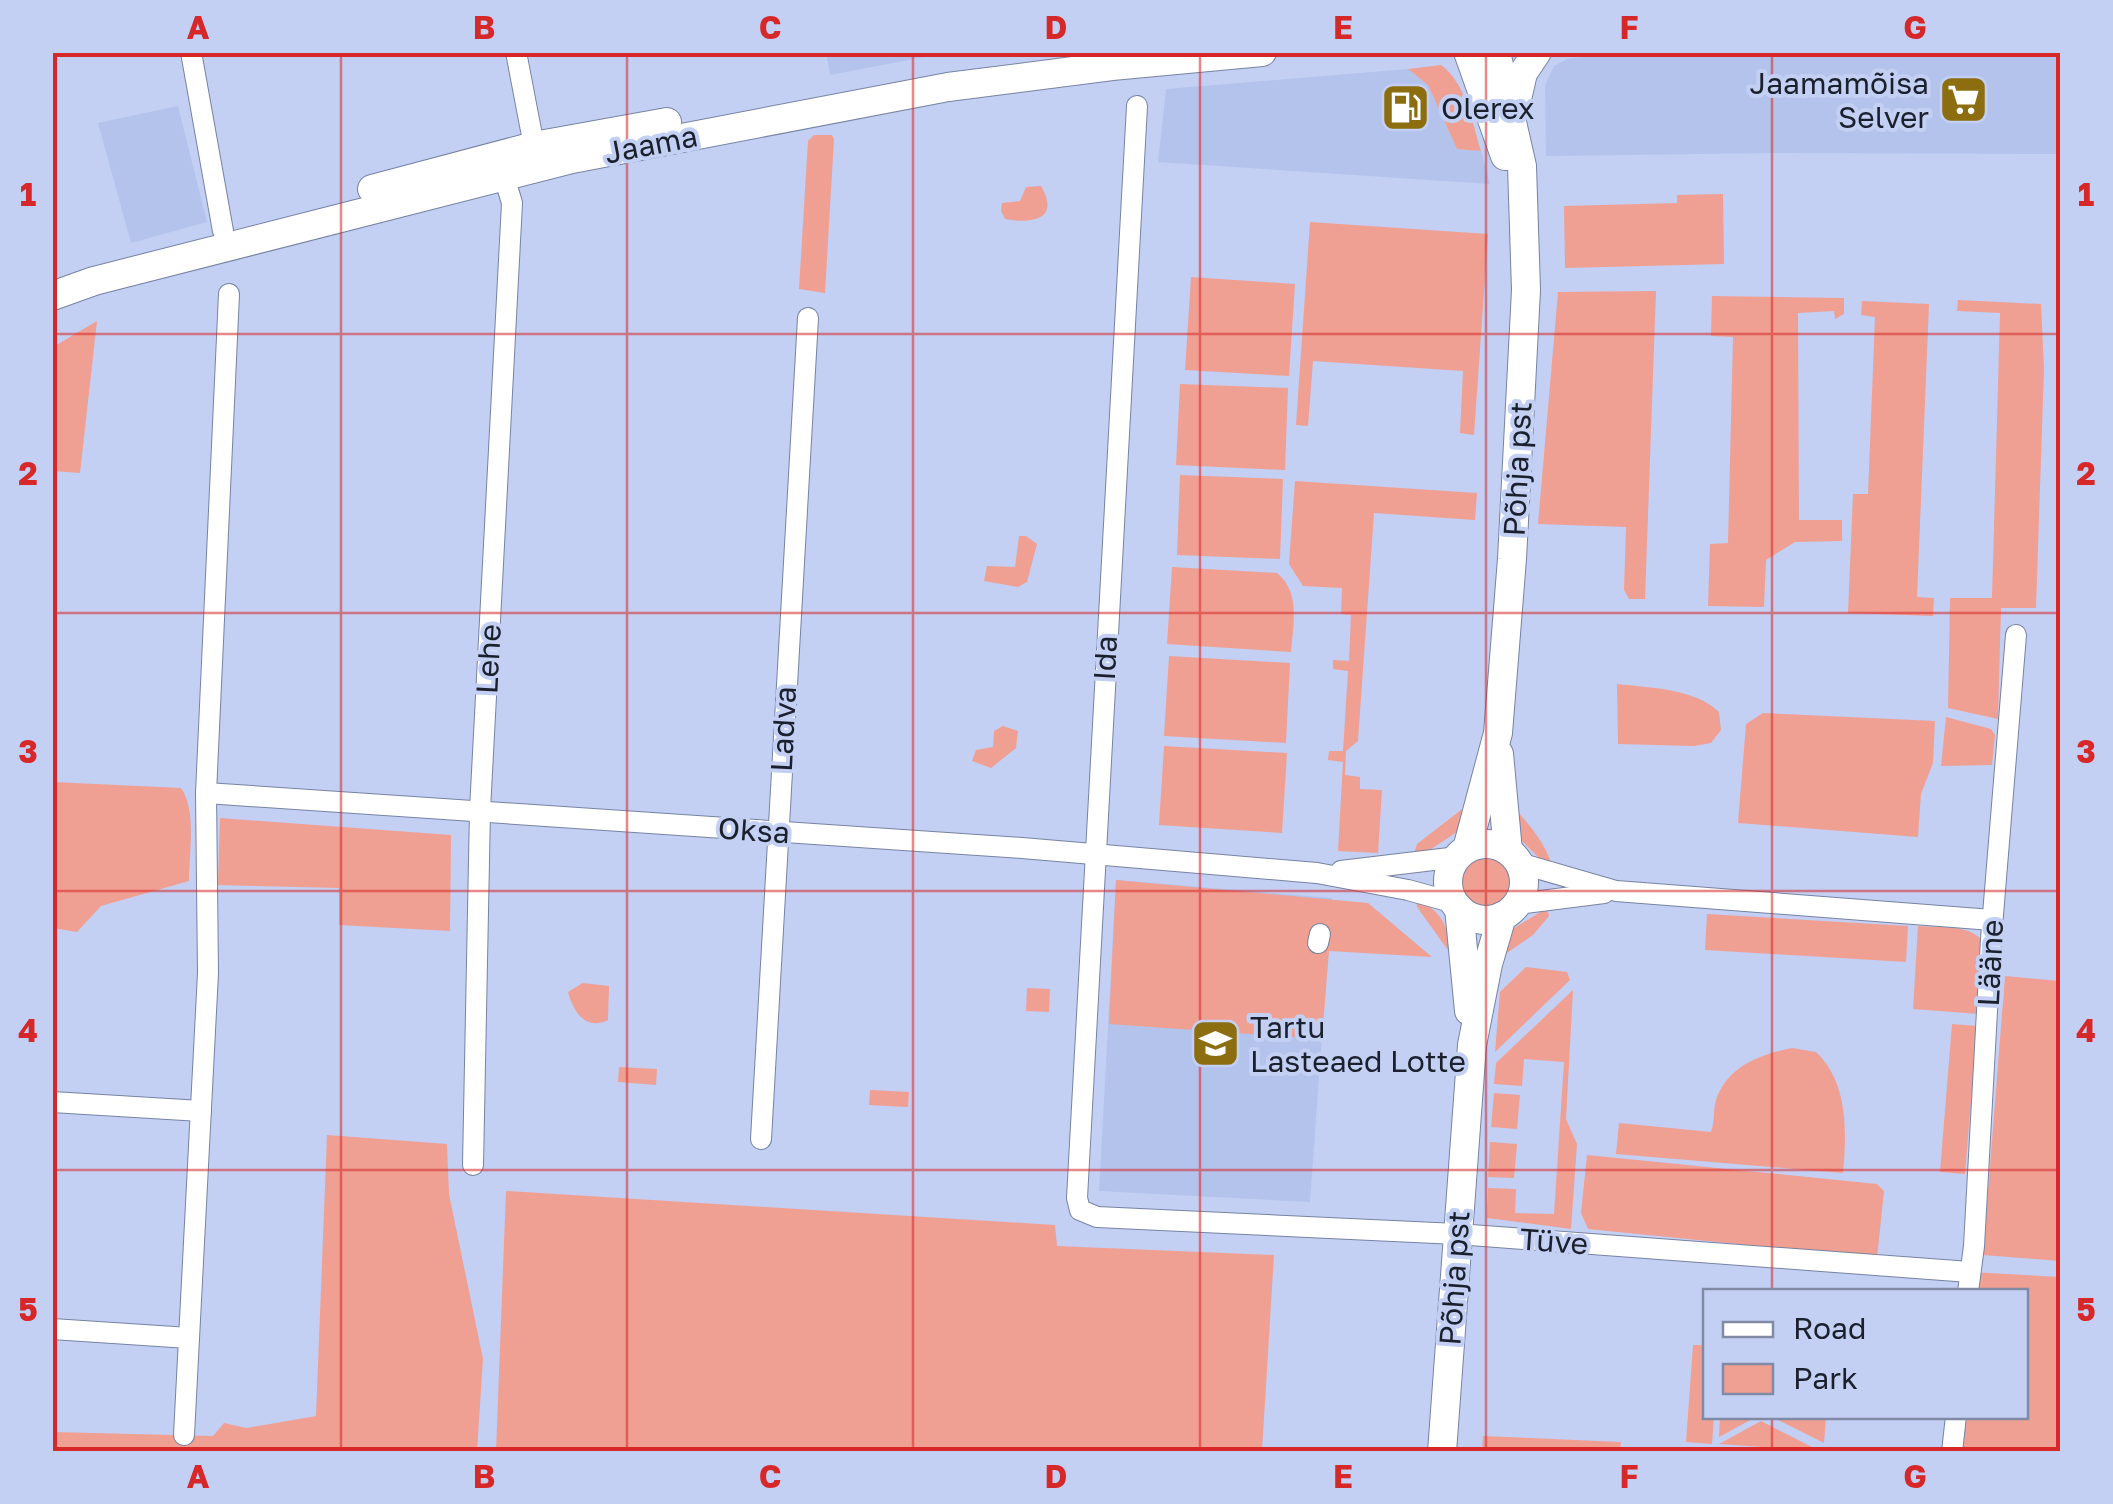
<svg xmlns="http://www.w3.org/2000/svg" width="2113" height="1504" font-family="'Golos Text',sans-serif">
<style>
.built{fill:#b3c3ec}
.green{fill:#f09f93}
.lines{fill:none;stroke-linecap:round;stroke-linejoin:round}
.street-casing{stroke:#7783a3;stroke-width:22}
.secondary-casing{stroke:#7783a3;stroke-width:30}
.street{stroke:#fff;stroke-width:20}
.secondary{stroke:#fff;stroke-width:28}
.grid{fill:none;stroke:#d62828;stroke-width:2.5;stroke-opacity:0.55}
.labels{text-anchor:middle;dominant-baseline:central;stroke-width:8;stroke-linejoin:round;paint-order:stroke}
.poi-label{font-size:30px;fill:#1b202d;stroke:#c3d0f4;text-anchor:start}
.street-label{font-size:30px;fill:#1b202d;stroke:#c3d0f4}
.neatline{fill:none;stroke:#d62828;stroke-width:4}
.grid-label{font-size:32px;text-anchor:middle;font-weight:bold;fill:#d62828}
</style>
<rect width="100%" height="100%" fill="#c3d0f4"/>
<g class="built">
<path d="M826,52H945V53L830,75Z"/>
<path d="M1615,53H2060V154L1787,153L1546,156L1545,85L1554,66L1567,59Z"/>
<path d="M1408,69L1428,85L1457,149L1481,151L1490,184L1158,162L1166,89Z"/>
<path d="M178,106L207,222L131,243L98,123Z"/>
<path d="M1116,880L1332,898L1310,1202L1099,1191Z"/>
</g>
<g class="green">
<path d="M1441,65C1466,83 1472,122 1481,151L1457,149L1428,85L1408,69Z"/>
<path d="M814,135H832L834,139L825,293L799,289L808,141Z"/>
<path d="M1041,186C1061,220 1031,224 1005,219L1001,211L1002,203L1020,201L1026,187Z"/>
<path d="M1723,194L1724,264L1565,268L1564,206L1677,203V195Z"/>
<path d="M1310,222L1488,234L1474,435L1460,433L1463,371L1313,361L1308,426L1296,425Z"/>
<path d="M1191,277L1295,284L1289,376L1185,370Z"/>
<path d="M1656,291L1645,599H1629L1624,590L1626,527L1538,524L1558,292Z"/>
<path d="M1712,296L1844,298V314L1835,319L1834,311L1798,313L1799,520H1842V541L1795,542L1766,560L1764,607L1708,606L1710,544L1728,543L1733,337L1711,336Z"/>
<path d="M1958,300L2041,304L2044,369L2036,608H2001L1998,719L1948,708L1950,598H1992L2000,313L1957,311Z"/>
<path d="M1862,301L1929,304L1917,597L1934,598L1933,616L1848,613L1853,494H1868L1875,317L1861,315Z"/>
<path d="M97,321L80,473L53,471V347Z"/>
<path d="M1180,384L1288,388L1285,470L1176,465Z"/>
<path d="M1180,475L1283,479L1280,559L1177,555Z"/>
<path d="M1295,481L1477,493L1475,520L1374,513L1358,741L1346,751L1345,775L1360,777V789L1382,790L1378,853L1338,851L1343,762L1328,760L1329,751H1343L1348,671L1333,669V660L1349,661L1351,615L1341,614L1342,588L1303,586L1289,564Z"/>
<path d="M1019,536H1026L1037,544L1027,582L1018,587L984,581L987,566L1015,567Z"/>
<path d="M1172,567L1277,573C1301,592 1293,625 1291,652L1167,644Z"/>
<path d="M1169,656L1290,663L1286,743L1164,736Z"/>
<path d="M1617,684C1650,688 1694,688 1719,712L1721,730L1711,743L1694,746L1618,744Z"/>
<path d="M1763,713L1935,721L1933,763L1921,794L1918,837L1738,823L1746,724Z"/>
<path d="M1946,717L1991,729L1995,735L1992,765L1941,766Z"/>
<path d="M1003,726L1018,731L1016,748L991,768L972,761L976,750L993,747L994,731Z"/>
<path d="M1164,746L1287,753L1282,833L1159,825Z"/>
<path d="M53,782L181,788C197,811 189,854 189,881L101,906L77,932L53,928Z"/>
<path d="M1461,810H1472L1460,830L1419,857H1413L1417,844Z"/>
<path d="M1517,811C1532,828 1550,849 1553,872L1519,838Z"/>
<path d="M220,818L451,835L450,931L339,925V888L218,885Z"/>
<circle cx="1486" cy="882" r="31"/>
<path d="M1116,880L1368,903L1432,957L1329,951L1322,1039L1109,1024Z"/>
<path d="M1416,899C1442,912 1448,924 1450,953L1417,907Z"/>
<path d="M1547,908L1549,916L1533,935L1504,955L1506,933Z"/>
<path d="M1707,914L1908,926L1906,962L1705,950Z"/>
<path d="M1918,926C1938,928 1968,924 1982,940L1979,1014L1913,1009Z"/>
<path d="M1526,967L1567,972L1570,980L1495,1052L1500,992Z"/>
<path d="M2005,976L2060,981V1261L1983,1255Z"/>
<path d="M583,983L609,986L608,1020C585,1031 573,1011 568,992Z"/>
<path d="M1027,988L1050,989L1049,1012L1026,1011Z"/>
<path d="M1573,990L1566,1119L1577,1144L1571,1229L1487,1218L1488,1188L1516,1189L1515,1213L1554,1214L1564,1062L1524,1059L1522,1086L1494,1084L1496,1063Z"/>
<path d="M1952,1024L1977,1026L1965,1174L1940,1172Z"/>
<path d="M1792,1048L1816,1052C1848,1082 1847,1131 1843,1173L1616,1154L1619,1123L1711,1132C1715,1121 1713,1111 1716,1100C1727,1066 1761,1054 1792,1048Z"/>
<path d="M619,1067L657,1069L656,1085L618,1082Z"/>
<path d="M870,1090L909,1092L908,1107L869,1105Z"/>
<path d="M1494,1093L1520,1095L1517,1129L1491,1127Z"/>
<path d="M327,1135L447,1144L449,1194L483,1359L477,1451L53,1452V1432L213,1436L224,1423L246,1428L316,1416Z"/>
<path d="M1490,1142L1517,1144L1514,1178L1488,1177Z"/>
<path d="M1587,1155L1877,1184L1884,1191L1877,1258L1588,1229L1581,1213Z"/>
<path d="M506,1191L1055,1225L1057,1246L1274,1255L1262,1451H496Z"/>
<path d="M1970,1272L2060,1277V1451L1952,1452L1956,1417L2026,1416V1292L1968,1291Z"/>
<path d="M1693,1345H1705L1706,1416L1714,1417L1712,1444L1686,1442Z"/>
<path d="M1720,1417V1416L1756,1417L1719,1437Z"/>
<path d="M1772,1417H1826L1824,1443Z"/>
<path d="M1761,1421L1820,1451L1719,1444Z"/>
<path d="M1483,1436L1621,1442L1620,1451H1482Z"/>
</g>
<g class="lines">
<defs>
<g id="street">
<path d="M191,52L223,231"/>
<path d="M516,52L534,146"/>
<path d="M1137,106L1077,1198L1080,1210L1097,1217L1457,1234L1970,1272"/>
<path d="M229,294L206,793L1022,848L1317,873L1408,890L1455,903"/>
<path d="M1519,863L1616,891L1992,920"/>
<path d="M1341,871L1458,857"/>
<path d="M1517,904L1604,893"/>
<path d="M1318,943L1320,934"/>
<path d="M52,1102L201,1111"/>
<path d="M761,1139L808,318"/>
<path d="M473,1165L480,810L512,203L501,166"/>
<path d="M1968,1292L1974,1246L1991,939L2016,635"/>
<path d="M52,1329L189,1338"/>
<path d="M184,1435L208,973L206,793"/>
<path d="M1952,1452L1956,1416"/>
</g>
<g id="secondary">
<path d="M1468,52L1505,156"/>
<path d="M1514,112L1523,73L1537,52"/>
<path d="M372,189L534,146L667,122"/>
<path d="M52,296L94,281L572,159L948,87L1112,66L1262,52"/>
<path d="M1499,754L1508,851"/>
<circle cx="1486" cy="882" r="38"/>
<path d="M1467,849L1498,733L1512,559L1526,290L1522,166L1496,52"/>
<path d="M1459,908L1469,1011"/>
<path d="M1442,1452L1472,1045L1488,964L1502,916"/>
</g>
</defs>
<use href="#street" class="street-casing"/>
<use href="#secondary" class="secondary-casing"/>
<use href="#street" class="street"/>
<use href="#secondary" class="secondary"/>
</g>
<path class="grid" d="M341,52V1452M627,52V1452M913,52V1452M1200,52V1452M1486,52V1452M1772,52V1292M52,334H2060M52,613H2060M52,891H2060M52,1170H2060M1772,1416V1452"/>
<defs>
<symbol id="supermarket-square" viewBox="-11 -11 22 22"><rect x="-9" y="-9" width="18" height="18" rx="4" fill="#8c6e11" stroke="#c3d0f4"/><path d="M-6-5.5h2.5l.6 2H6L4.5 2H-2.5L-4.4-4H-6ZM-1.5 3.2a1.3 1.3 0 1 0 .1 0ZM3 3.2a1.3 1.3 0 1 0 .1 0Z" fill="#fff"/></symbol>
<symbol id="fuel-square" viewBox="-11 -11 22 22"><rect x="-9" y="-9" width="18" height="18" rx="4" fill="#8c6e11" stroke="#c3d0f4"/><path d="M-5.5-6h7V0h2V4h1.3V-2.5L3-4.5l.8-.8L6-3V5H2.5V1h-1V6h-7ZM-4.2-4.7v3.2H.2V-4.7Z" fill="#fff"/></symbol>
<symbol id="school-square" viewBox="-11 -11 22 22"><rect x="-9" y="-9" width="18" height="18" rx="4" fill="#8c6e11" stroke="#c3d0f4"/><path d="M0-5L7-2L0 1L-7-2ZM-4 1L0 2.5L4 1V4Q0 6-4 4Z" fill="#fff"/></symbol>
</defs>
<g fill-rule="evenodd">
<use href="#supermarket-square" x="1936" y="72" width="55" height="55"/>
<use href="#fuel-square" x="1378" y="80" width="55" height="55"/>
<use href="#school-square" x="1188" y="1016" width="55" height="55"/>
</g>
<g class="labels">
<g class="poi-label">
<text x="1929" y="83" text-anchor="end">Jaamamõisa<tspan x="1929" dy="34">Selver</tspan></text>
<text x="1441" y="108">Olerex</text>
<text x="1250" y="1027">Tartu<tspan x="1250" dy="34">Lasteaed Lotte</tspan></text>
</g>
<g class="street-label">
<text transform="translate(651 144) rotate(-11)">Jaama</text>
<text transform="translate(1517 469) rotate(-87)">Põhja pst</text>
<text transform="translate(1105 658) rotate(-87)">Ida</text>
<text transform="translate(488 659) rotate(-87)">Lehe</text>
<text transform="translate(783 729) rotate(-87)">Ladva</text>
<text transform="translate(754 830) rotate(4)">Oksa</text>
<text transform="translate(1990 963) rotate(-87)">Lääne</text>
<text transform="translate(1554 1241) rotate(4)">Tüve</text>
<text transform="translate(1454 1278) rotate(-86)">Põhja pst</text>
</g>
</g>
<rect width="2113" height="1504" fill="none" stroke="#c3d0f4" stroke-width="110"/>
<rect x="1703" y="1289" width="325" height="130" fill="#c3d0f4" stroke="#808aa4" stroke-width="2.5"/>
<rect x="1723" y="1322" width="50" height="15" fill="#ffffff" stroke="#808aa4" stroke-width="2.5"/>
<text x="1793" y="1339" font-size="30" fill="#1b202d">Road</text>
<rect x="1723" y="1364" width="50" height="30" fill="#f09f93" stroke="#808aa4" stroke-width="2.5"/>
<text x="1793" y="1389" font-size="30" fill="#1b202d">Park</text>
<rect x="55" y="55" width="2003" height="1394" class="neatline"/>
<g class="grid-label">
<text x="198" y="39">A</text>
<text x="484" y="39">B</text>
<text x="770" y="39">C</text>
<text x="1056" y="39">D</text>
<text x="1343" y="39">E</text>
<text x="1629" y="39">F</text>
<text x="1915" y="39">G</text>
<text x="28" y="206">1</text>
<text x="2086" y="206">1</text>
<text x="28" y="485">2</text>
<text x="2086" y="485">2</text>
<text x="28" y="763">3</text>
<text x="2086" y="763">3</text>
<text x="28" y="1042">4</text>
<text x="2086" y="1042">4</text>
<text x="28" y="1321">5</text>
<text x="2086" y="1321">5</text>
<text x="198" y="1488">A</text>
<text x="484" y="1488">B</text>
<text x="770" y="1488">C</text>
<text x="1056" y="1488">D</text>
<text x="1343" y="1488">E</text>
<text x="1629" y="1488">F</text>
<text x="1915" y="1488">G</text>
</g>
</svg>
